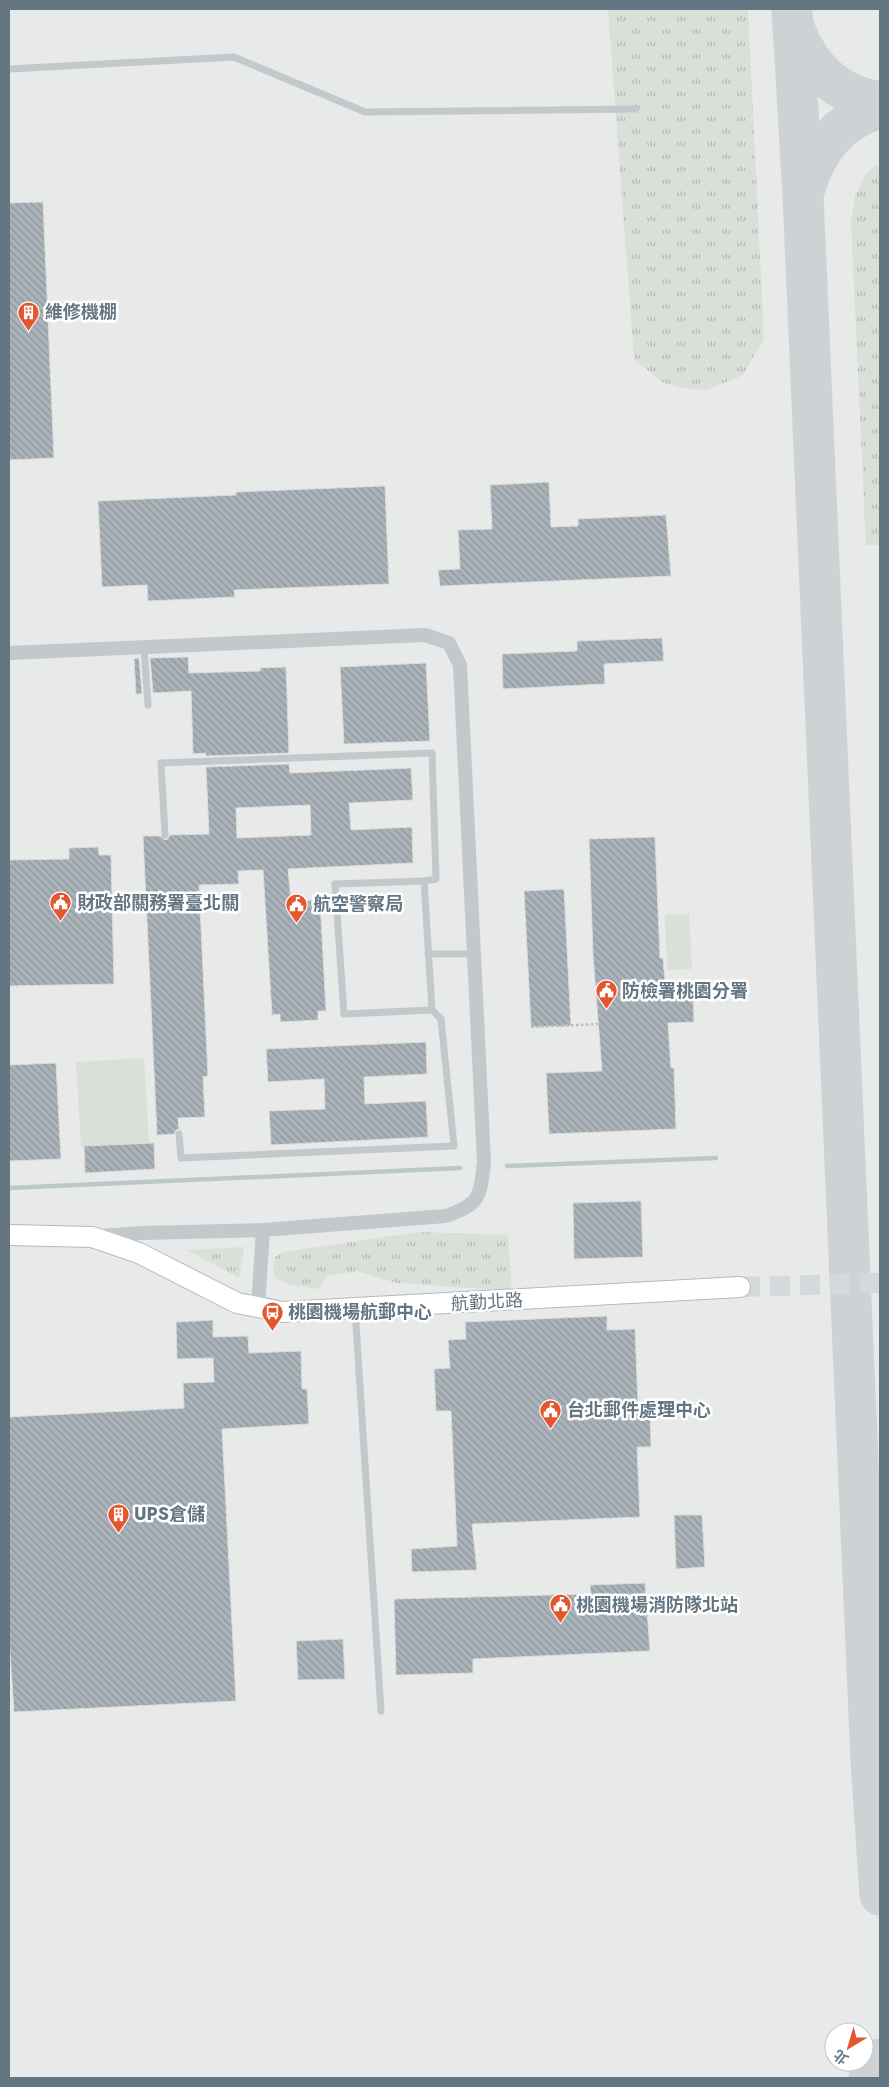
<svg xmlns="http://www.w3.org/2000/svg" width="889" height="2087" font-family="Jost,'Noto Sans TC',sans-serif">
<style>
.built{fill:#e8e9e9;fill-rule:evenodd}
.grass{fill:url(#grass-tufts)}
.park{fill:#dadfd7}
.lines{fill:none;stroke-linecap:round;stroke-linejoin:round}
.stream{stroke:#bbc7cb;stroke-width:4.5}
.taxiway{stroke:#ced2d4;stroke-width:41}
.building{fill:url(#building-back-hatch);stroke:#dcdcda;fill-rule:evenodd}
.secondary-tunnel{stroke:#d5d9db;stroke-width:20;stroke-dasharray:20 10;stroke-linecap:butt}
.secondary-casing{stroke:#b3babf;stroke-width:22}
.path{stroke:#bbbfc2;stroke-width:2.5;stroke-dasharray:2.5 2.5;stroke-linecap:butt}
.lane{stroke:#c3c8cc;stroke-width:7}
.street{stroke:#c3c8cc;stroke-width:14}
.secondary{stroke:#fff;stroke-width:20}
.labels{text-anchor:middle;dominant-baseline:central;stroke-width:5;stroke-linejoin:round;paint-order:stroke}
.poi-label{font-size:18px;font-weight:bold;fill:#657683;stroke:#fff;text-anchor:start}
.street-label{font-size:18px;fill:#657683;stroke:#fff}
</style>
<defs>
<pattern id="grass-tufts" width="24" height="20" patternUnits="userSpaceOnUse" patternTransform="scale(1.25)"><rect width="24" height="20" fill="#dadfd7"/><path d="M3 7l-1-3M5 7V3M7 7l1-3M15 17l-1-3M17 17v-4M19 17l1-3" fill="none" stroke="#b4b9b4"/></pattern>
<pattern id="building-back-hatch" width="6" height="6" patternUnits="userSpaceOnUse" patternTransform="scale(1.25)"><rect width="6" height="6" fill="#aab3b9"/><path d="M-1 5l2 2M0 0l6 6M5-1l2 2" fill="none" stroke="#8e969c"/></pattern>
</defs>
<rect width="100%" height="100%" fill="#fafaf8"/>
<path class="built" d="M9,9H880V2078H9ZM834,2032H864V2062H834Z"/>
<g class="grass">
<path d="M608,9H748L764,339L743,375L707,390L682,388L664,383L634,359Z"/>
<path d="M880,163V545H866L851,222L855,195L867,172Z"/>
<path d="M419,1232L508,1235L512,1291L397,1283L357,1271L328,1276L318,1289L291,1285L275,1278L273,1268L275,1257L284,1252Z"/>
<path d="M244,1247L239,1278L187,1250Z"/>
</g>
<g class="park">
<path d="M689,914L692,969L667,970L665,915Z"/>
<path d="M144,1058L149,1143L81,1147L76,1062Z"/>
</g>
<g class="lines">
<g class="stream">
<path d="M507,1166L716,1158"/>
<path d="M9,1188L460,1168"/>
</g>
<g class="taxiway">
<path d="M792,9L803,195L871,1761L880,1895"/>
<path d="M795,30C811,70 837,95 880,102"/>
<path d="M804,191C816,149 838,121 880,108"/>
<path d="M869,2078L880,2059"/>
</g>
</g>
<g class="building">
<path d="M43,202L54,458L9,460V203Z"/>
<path d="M549,482L551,527L578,526V519L666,515L671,576L440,586L438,570L460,569L458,530L492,529L490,485Z"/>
<path d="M385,486L389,584L234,590L235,597L148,601L147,585L102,587L98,501L236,495V492Z"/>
<path d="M662,638L664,661L604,664L605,684L503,689L502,654L577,651V641Z"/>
<path d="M188,657L189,673L260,671V668L286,667L289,753L206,756V753L193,754L191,691L153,693L150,658Z"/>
<path d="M139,658L142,694H136L134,659Z"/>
<path d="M426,663L430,741L344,744L340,667Z"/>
<path d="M289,764L290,773L411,768L413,800L349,803L351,830L412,827L413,863L288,869L291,902L320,900L326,1011H318V1020L280,1022V1014L272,1015L263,870L238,871L239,884L199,885L208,1076L203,1077L205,1117L178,1118L179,1129L176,1130L174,1134L157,1135L143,836H160L165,840L168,839L170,835L209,834L206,767ZM310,805L311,835L237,838L236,808Z"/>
<path d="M655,837L660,958H663L666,994L693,993L694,1022L668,1023L671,1068H674L676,1129L549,1134L546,1073L602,1071L593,955L589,839Z"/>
<path d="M98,847L99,855H111L114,984L9,986V860L69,859V848Z"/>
<path d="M564,889L571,1026L531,1027L524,891Z"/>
<path d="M426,1042L427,1074L364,1077L365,1104L426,1101L428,1137L271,1145L269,1111L325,1109L324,1079L268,1082L266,1049Z"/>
<path d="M56,1063L61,1159L9,1161V1065Z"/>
<path d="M154,1143L155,1169L85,1173L84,1146Z"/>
<path d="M641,1201L643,1257L574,1259L573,1203Z"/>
<path d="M607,1316V1330L635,1329L638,1404H650L651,1447H637L640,1517L472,1524L477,1570L412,1572L411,1549L457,1546L451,1411H436L434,1369L450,1368L448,1340L466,1339L465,1322Z"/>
<path d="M213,1320V1337L248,1336L249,1353L301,1351L302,1389H307L309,1424L222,1429L236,1701L14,1712L9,1638V1417L184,1408L183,1383L214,1382L213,1358L177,1359L176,1322Z"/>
<path d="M674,1515H702L705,1567L676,1569Z"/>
<path d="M645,1583L650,1651L473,1659V1673L396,1675L394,1599L591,1594L590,1585Z"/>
<path d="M343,1639L345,1679L298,1680L296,1641Z"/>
</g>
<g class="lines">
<path class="secondary-tunnel" d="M740,1287L880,1283"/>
<defs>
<path id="secondary" d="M9,1235L92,1237L139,1253L237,1303L283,1312L740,1287"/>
</defs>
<use href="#secondary" class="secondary-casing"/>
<path class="path" d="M531,1027L599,1024"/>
<g class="lane">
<path d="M9,69L234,57L365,112L636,109"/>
<path d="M144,647L148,705"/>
<path d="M165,835L161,763L432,753L436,879L424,881"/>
<path d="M424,881L432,1010L344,1014L335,884Z"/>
<path d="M428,954H474"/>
<path d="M179,1134L181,1158L454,1146L441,1019L432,1010"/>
<path d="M355,1310L381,1711"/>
</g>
<g class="street">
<path d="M9,653L425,635L449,643L460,665L484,1162C480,1196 481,1204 446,1216L263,1230L142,1233L100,1236"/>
<path d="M258,1307L263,1230"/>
</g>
<use href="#secondary" class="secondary"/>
</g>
<defs>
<symbol id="building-pin" viewBox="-11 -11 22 30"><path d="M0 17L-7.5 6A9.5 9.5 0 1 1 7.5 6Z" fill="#e4572e" stroke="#fff"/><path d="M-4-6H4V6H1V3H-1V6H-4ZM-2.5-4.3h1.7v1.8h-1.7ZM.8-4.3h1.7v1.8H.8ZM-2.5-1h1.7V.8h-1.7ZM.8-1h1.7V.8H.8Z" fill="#fff"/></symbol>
<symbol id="civic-pin" viewBox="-11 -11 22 30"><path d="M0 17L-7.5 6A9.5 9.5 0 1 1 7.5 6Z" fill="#e4572e" stroke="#fff"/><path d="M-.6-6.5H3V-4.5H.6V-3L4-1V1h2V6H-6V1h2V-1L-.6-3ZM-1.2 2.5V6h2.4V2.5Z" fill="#fff"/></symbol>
<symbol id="bus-pin" viewBox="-11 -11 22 30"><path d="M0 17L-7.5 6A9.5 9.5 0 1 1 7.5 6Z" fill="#e4572e" stroke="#fff"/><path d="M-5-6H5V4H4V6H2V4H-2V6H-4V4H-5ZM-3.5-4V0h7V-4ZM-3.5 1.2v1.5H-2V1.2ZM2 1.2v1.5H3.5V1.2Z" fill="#fff"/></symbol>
</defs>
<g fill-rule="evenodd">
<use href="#building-pin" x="16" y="300" width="25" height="34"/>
<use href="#civic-pin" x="48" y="890" width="25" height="34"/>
<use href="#civic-pin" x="284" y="892" width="25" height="34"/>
<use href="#civic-pin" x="594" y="978" width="25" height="34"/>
<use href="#bus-pin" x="260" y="1300" width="25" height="34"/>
<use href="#civic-pin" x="538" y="1398" width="25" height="34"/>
<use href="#building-pin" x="106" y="1502" width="25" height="34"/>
<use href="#civic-pin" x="548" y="1592" width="25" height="34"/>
</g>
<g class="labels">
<g class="poi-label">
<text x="45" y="312">維修機棚</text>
<text x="77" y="903">財政部關務署臺北關</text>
<text x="313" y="904">航空警察局</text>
<text x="622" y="991">防檢署桃園分署</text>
<text x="288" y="1312">桃園機場航郵中心</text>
<text x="567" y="1410">台北郵件處理中心</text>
<text x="134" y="1514">UPS倉儲</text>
<text x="576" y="1605">桃園機場消防隊北站</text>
</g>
<g class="street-label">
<text transform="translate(487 1302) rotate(-3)">航勤北路</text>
</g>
</g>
<rect width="889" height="2087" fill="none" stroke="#657683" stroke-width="20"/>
<g transform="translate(849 2047) rotate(218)"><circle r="24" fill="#ffffff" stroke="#c1c8cd"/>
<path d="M0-4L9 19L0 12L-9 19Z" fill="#e4572e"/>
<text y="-8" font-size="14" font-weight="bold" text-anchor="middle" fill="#657683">北</text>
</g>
</svg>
